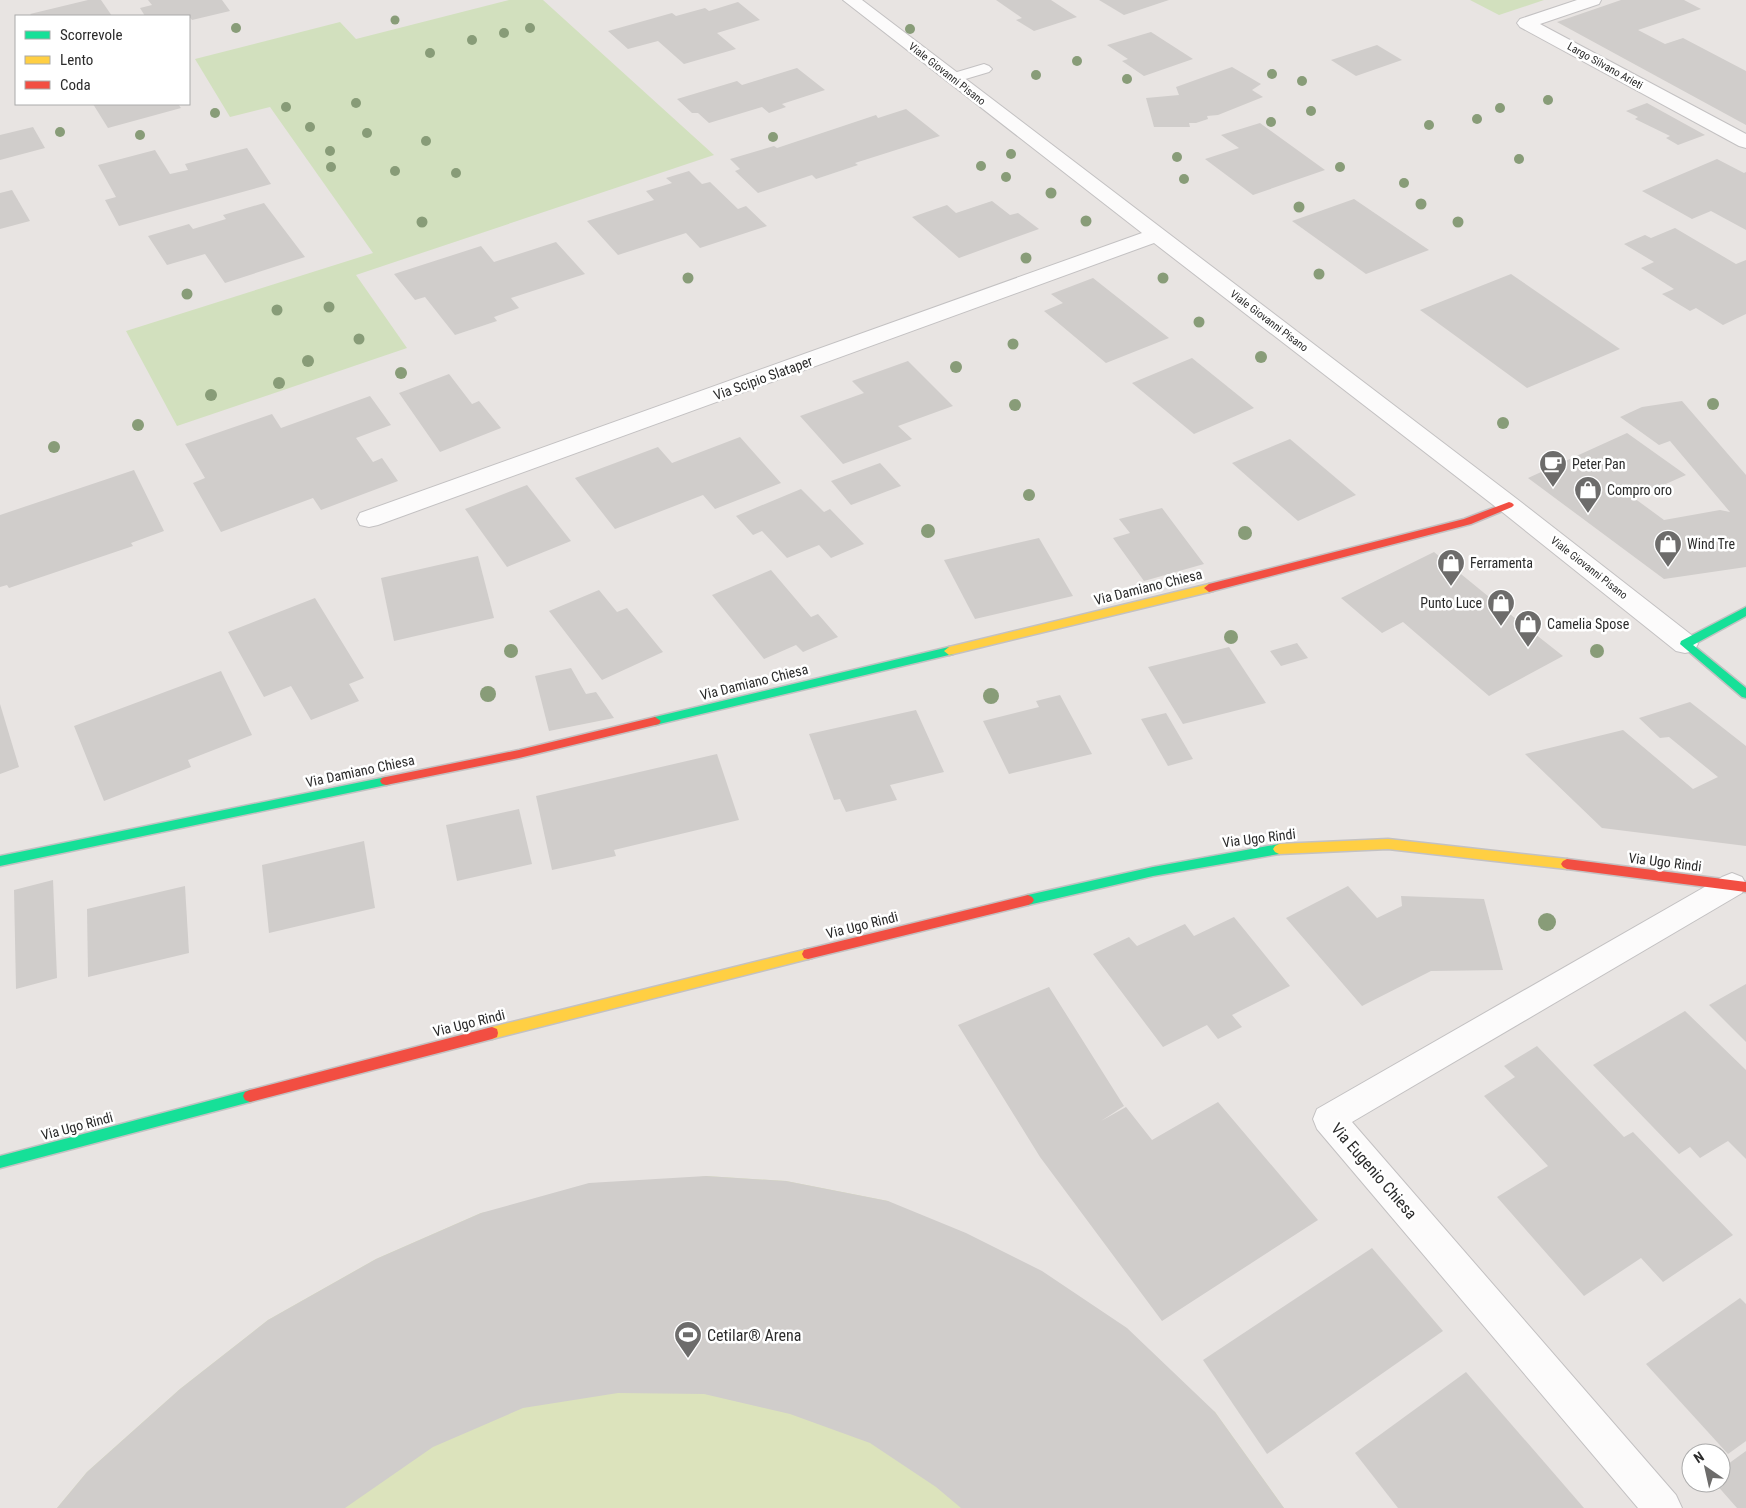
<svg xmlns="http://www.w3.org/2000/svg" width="1746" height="1508" font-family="'Roboto Condensed',sans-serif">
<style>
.green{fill:#d2e0be}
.pitch{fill:#dce3bc}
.building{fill:#d0cdcb}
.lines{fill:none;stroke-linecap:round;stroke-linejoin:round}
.lane-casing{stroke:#c3c1c2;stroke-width:2}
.street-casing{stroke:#c3c1c2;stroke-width:2}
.fast-casing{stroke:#c3c1c2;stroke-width:3}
.slow-casing{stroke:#c3c1c2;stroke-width:3}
.jam-casing{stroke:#c3c1c2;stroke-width:3}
.lane{fill:#fcfbfb;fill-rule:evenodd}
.street{fill:#fcfbfb;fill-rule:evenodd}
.fast{fill:#16e098;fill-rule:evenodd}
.slow{fill:#ffcf43;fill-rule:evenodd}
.jam{fill:#f24e42;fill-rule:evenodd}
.tree{fill:#889c78}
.labels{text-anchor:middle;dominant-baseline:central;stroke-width:5;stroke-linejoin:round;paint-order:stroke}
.far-street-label{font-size:11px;fill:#2b2b2b;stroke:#fff}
.street-label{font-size:14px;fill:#2b2b2b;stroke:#fff}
.poi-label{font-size:14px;fill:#2b2b2b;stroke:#fff;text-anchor:start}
.near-street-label{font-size:16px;fill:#2b2b2b;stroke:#fff}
.near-poi-label{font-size:16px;fill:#2b2b2b;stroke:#fff;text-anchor:start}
</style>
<rect width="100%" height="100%" fill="#e8e4e2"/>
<g class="green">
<path d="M509,0H543L714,155L356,275L407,348L177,426L126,331L373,253L270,107L230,117L195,59L340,22L356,39Z"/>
<path d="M1470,0H1544L1499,15Z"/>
</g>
<path class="pitch" d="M706,1176L786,1181L888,1201L1215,1412L1284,1508H57L87,1472L180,1389L268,1320L376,1259L481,1213Z"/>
<g class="building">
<path d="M88,0H101L112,16H32L30,14Z"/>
<path d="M148,0H222L230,11L192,20L189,16H145L140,8L152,5Z"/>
<path d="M996,0H1051L1077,17L1034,31L1016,20L1022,18Z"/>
<path d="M1099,0H1169L1124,15Z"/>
<path d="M1621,0H1684L1701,9L1638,30L1665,44L1683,38L1746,71V125L1557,22Z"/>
<path d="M738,2L760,20L717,33L736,49L684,64L658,41L628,49L608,31L672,13L676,16L705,8L709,11Z"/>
<path d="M1151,32L1193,59L1144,76L1122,61L1128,59L1107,45Z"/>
<path d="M1377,45L1402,60L1356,76L1331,60Z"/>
<path d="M1232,67L1261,84L1252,90L1263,97L1218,115L1207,116L1208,119L1196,123H1189L1190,127H1154L1146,98L1179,95L1176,87Z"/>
<path d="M797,68L825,90L782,104L786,107L769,113L762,107L709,123L698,113H692L677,99L737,81L742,85Z"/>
<path d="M1647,103L1705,135L1678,145L1666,138L1670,136L1635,119L1638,117L1626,111Z"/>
<path d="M93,104H178L181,108L108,128Z"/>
<path d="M906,109L940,136L855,163L858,165L816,179L812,175L758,193L735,171L740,169L730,159L774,146L777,148L876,115L878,118Z"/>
<path d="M1260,123L1325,170L1253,195L1205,159L1239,148L1221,135Z"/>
<path d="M33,127L45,148L0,160V135Z"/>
<path d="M247,148L271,184L119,226L105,200L116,197L98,165L155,150L170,174L188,170L185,164Z"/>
<path d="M1717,159L1744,173L1746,172V230L1711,211L1692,219L1642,191Z"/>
<path d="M689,171L702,184L710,182L738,209L746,206L767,226L700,248L686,233L618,255L587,221L654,200L646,191L672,183L666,178Z"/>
<path d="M12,190L30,221L0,229V193Z"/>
<path d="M1354,199L1429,250L1366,274L1292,221Z"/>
<path d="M992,201L1010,215L1018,213L1039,229L959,258L912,217L947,205L956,213Z"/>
<path d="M264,203L305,257L225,283L205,254L167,265L148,236L189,224L193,229L226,219L223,215Z"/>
<path d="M1675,228L1736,264L1746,260V314L1723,325L1696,308L1690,311L1662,294L1674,289L1641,268L1654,262L1624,244L1645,235L1651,238Z"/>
<path d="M556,242L585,274L511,298L519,308L494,317L497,321L455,335L425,297L415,300L394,274L481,246L494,262Z"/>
<path d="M1511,274L1620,349L1527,388L1420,310Z"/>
<path d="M1093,278L1169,338L1106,363L1044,311L1063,303L1051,294Z"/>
<path d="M1192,358L1254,408L1194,434L1132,383Z"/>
<path d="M908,361L953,406L898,426L912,439L843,464L800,416L864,393L852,381Z"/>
<path d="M449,374L472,404L479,401L501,428L440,452L399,393Z"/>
<path d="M370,396L391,425L356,438L373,462L382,458L398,481L321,510L313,498L221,532L193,483L205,478L185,444L272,414L281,428Z"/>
<path d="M1682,401L1746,475V567L1664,579L1528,478L1627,433L1686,475L1634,498L1664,520L1720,510L1730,512L1670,441L1659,445L1620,417L1642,407Z"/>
<path d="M740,437L781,483L715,509L703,495L615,529L575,478L658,447L672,463Z"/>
<path d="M1290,439L1356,495L1298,521L1232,463Z"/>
<path d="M880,463L901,486L851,505L831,481Z"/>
<path d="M134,470L164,531L131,543L133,546L9,588L7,585L0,587V515Z"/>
<path d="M527,485L571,541L507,567L465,509Z"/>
<path d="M801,489L824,512L830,509L864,544L831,558L819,545L787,558L762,531L753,535L736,516Z"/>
<path d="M1162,508L1204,564L1144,581L1113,538L1130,533L1119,519Z"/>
<path d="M1039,538L1073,596L975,619L944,560Z"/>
<path d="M1434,552L1516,619L1563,656L1489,696L1403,622L1382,633L1341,598Z"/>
<path d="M478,556L494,618L394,641L381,578Z"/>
<path d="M771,570L811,617L818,614L838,637L803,652L796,645L764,659L712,595Z"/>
<path d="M599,590L617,612L627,608L663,652L602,680L549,611Z"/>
<path d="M315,598L364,678L349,684L359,701L311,720L291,686L264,697L228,632Z"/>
<path d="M1297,643L1308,658L1281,666L1270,651Z"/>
<path d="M1229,647L1266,703L1183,724L1148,667Z"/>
<path d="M571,668L586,694L596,692L614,718L549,731L535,676Z"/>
<path d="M221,671L252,735L188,760L191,767L104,801L74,726Z"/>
<path d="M1060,695L1092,754L1009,774L983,721L1039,707L1036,701Z"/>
<path d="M1690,702L1746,746V846L1602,828L1525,754L1623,730L1693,789L1718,777L1669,737L1660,738L1639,718Z"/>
<path d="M0,704L19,767L0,774Z"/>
<path d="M916,710L944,772L890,785L897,800L846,812L840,799L834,800L809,734Z"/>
<path d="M1166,713L1193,759L1168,766L1141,719Z"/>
<path d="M717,754L739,820L614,850L616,856L552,870L536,796Z"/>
<path d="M519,809L532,864L457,881L446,825Z"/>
<path d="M364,841L375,908L269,933L262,865Z"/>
<path d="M53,880L57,978L16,989L14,890Z"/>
<path d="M185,886L189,953L88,977L87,909Z"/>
<path d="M1348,886L1377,918L1402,906L1401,896L1484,899L1503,970L1431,971L1362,1006L1286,918Z"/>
<path d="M1234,917L1290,986L1232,1015L1242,1027L1218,1039L1207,1025L1163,1047L1093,954L1129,937L1137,946L1185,924L1194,936Z"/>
<path d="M1746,984V1042L1709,1005Z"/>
<path d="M1049,987L1124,1106L1101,1121L1126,1107L1152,1140L1218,1102L1318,1220L1162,1321L1040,1157L958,1025Z"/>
<path d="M1685,1011L1746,1070V1159L1728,1141L1700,1158L1690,1147L1679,1154L1593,1065Z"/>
<path d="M1537,1046L1624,1137L1633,1132L1733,1235L1663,1282L1641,1258L1584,1296L1497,1197L1548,1166L1484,1096L1515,1077L1504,1066Z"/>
<path d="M706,1176L786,1181L888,1201L966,1233L1042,1271L1127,1328L1215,1412L1284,1508H961L936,1487L870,1443L790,1414L704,1394L618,1393L523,1408L433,1447L345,1508H57L87,1472L180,1389L268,1320L376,1259L481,1213L589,1183Z"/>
<path d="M1372,1248L1443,1331L1267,1454L1203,1360Z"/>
<path d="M1740,1298L1746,1304V1441L1728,1454L1646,1364Z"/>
<path d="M1466,1372L1584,1508H1398L1355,1453Z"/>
<path d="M1746,1451V1508H1737L1715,1483H1721V1469Z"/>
</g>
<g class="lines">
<defs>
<path id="lane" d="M984,64L989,66L992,69L989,72L952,83L947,81L944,78L947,75Z"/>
<g id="street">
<path d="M843,0H862L1517,499L1694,637L1698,644L1694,651L1685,653L1676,651L1501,511L1154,243L378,525L369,527L360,525L357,519L360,513L1142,233Z"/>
<path d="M1577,0H1601L1599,4L1540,24L1746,134V148L1739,146L1520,27L1517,23L1520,19Z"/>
<path d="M1732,873L1742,877L1746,884L1742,893L1352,1122L1676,1495L1682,1508H1638L1317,1129L1313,1119L1317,1109L1722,877Z"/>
</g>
<g id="fast">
<path d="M1746,607V616L1693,645L1746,688V698L1742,697L1680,644L1681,641Z"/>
<path d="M949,647L953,648L954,651L953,654L655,725L649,721L655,717Z"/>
<path d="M386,777L390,778L392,781L390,784L386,785L0,866V856Z"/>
<path d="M1279,844L1283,846L1285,849L1283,852L1279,854L1153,876L1028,905L1024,903L1022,900L1024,897L1028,895L1153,867Z"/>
<path d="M250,1090L255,1092L257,1096L255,1100L250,1102L0,1168V1156Z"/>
</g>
<g id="slow">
<path d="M1209,584L1214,588L1213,591L949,655L944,651L949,647Z"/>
<path d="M1388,839L1567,859L1571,861L1573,864L1571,867L1567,869L1388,849L1279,854L1275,852L1273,849L1275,846L1279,844Z"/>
<path d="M808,949L812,950L814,954L812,958L808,959L492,1039L487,1037L486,1033L487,1029L492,1027Z"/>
</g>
<g id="jam">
<path d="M1509,502L1512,503L1514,505L1512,507L1471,524L1209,592L1204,588L1209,584L1464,519Z"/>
<path d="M655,717L661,721L659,724L519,758L386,785L382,784L380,781L382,778L386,777L519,750Z"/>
<path d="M1567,859L1746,882V892L1567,869L1563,867L1561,864L1563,861Z"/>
<path d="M1028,895L1032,897L1034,900L1032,903L1028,905L808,959L804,958L802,954L804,950L808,949Z"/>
<path d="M492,1027L497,1029L498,1033L497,1037L492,1039L250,1102L245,1100L243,1096L245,1092L250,1090Z"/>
</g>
</defs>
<use href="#lane" class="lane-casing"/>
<use href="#street" class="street-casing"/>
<use href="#fast" class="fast-casing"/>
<use href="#slow" class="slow-casing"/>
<use href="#jam" class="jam-casing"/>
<use href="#lane" class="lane"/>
<use href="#street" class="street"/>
<use href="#fast" class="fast"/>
<use href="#slow" class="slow"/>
<use href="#jam" class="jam"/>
</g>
<g class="tree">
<circle cx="395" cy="20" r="4.5"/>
<circle cx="236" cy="28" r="5"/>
<circle cx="530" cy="28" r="5"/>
<circle cx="910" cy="29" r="5"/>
<circle cx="504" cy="33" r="5"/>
<circle cx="472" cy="40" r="5"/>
<circle cx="430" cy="53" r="5"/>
<circle cx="1077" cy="61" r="5"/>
<circle cx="1272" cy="74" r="5"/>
<circle cx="1036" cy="75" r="5"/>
<circle cx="1127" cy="79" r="5"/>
<circle cx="1302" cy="81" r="5"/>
<circle cx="1548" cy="100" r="5"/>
<circle cx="356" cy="103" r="5"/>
<circle cx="286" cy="107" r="5"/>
<circle cx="1500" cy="108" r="5"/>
<circle cx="1311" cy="111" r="5"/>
<circle cx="215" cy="113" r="5"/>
<circle cx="1477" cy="119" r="5"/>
<circle cx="1271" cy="122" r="5"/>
<circle cx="1429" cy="125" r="5"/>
<circle cx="310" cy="127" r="5"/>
<circle cx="60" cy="132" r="5"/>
<circle cx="367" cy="133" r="5"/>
<circle cx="140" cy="135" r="5"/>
<circle cx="773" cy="137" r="5"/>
<circle cx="426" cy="141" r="5"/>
<circle cx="330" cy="151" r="5"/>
<circle cx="1011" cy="154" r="5"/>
<circle cx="1177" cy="157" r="5"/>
<circle cx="1519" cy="159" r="5"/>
<circle cx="981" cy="166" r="5"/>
<circle cx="331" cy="167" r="5"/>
<circle cx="1340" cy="167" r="5"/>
<circle cx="395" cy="171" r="5"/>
<circle cx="456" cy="173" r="5"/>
<circle cx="1006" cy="177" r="5"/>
<circle cx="1184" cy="179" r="5"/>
<circle cx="1404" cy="183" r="5"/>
<circle cx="1051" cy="193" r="5.5"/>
<circle cx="1421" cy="204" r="5.5"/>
<circle cx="1299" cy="207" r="5.5"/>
<circle cx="1086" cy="221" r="5.5"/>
<circle cx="422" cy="222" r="5.5"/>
<circle cx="1458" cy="222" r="5.5"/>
<circle cx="1026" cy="258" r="5.5"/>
<circle cx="1319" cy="274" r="5.5"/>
<circle cx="688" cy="278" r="5.5"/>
<circle cx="1163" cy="278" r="5.5"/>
<circle cx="187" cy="294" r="5.5"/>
<circle cx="329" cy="307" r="5.5"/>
<circle cx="277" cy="310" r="5.5"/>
<circle cx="1199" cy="322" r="5.5"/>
<circle cx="359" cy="339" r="5.5"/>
<circle cx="1013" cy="344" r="5.5"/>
<circle cx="1261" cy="357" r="6"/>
<circle cx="308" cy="361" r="6"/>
<circle cx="956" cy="367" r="6"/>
<circle cx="401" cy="373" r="6"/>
<circle cx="279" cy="383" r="6"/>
<circle cx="211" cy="395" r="6"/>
<circle cx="1713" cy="404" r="6"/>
<circle cx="1015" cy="405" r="6"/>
<circle cx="1503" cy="423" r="6"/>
<circle cx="138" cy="425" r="6"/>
<circle cx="54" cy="447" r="6"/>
<circle cx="1029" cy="495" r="6"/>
<circle cx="928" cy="531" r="7"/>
<circle cx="1245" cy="533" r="7"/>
<circle cx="1231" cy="637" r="7"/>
<circle cx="511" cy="651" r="7"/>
<circle cx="1597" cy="651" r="7"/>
<circle cx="488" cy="694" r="8"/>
<circle cx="991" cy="696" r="8"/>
<circle cx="1547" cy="922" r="9"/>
</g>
<defs>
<symbol id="cafe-pin" viewBox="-11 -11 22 30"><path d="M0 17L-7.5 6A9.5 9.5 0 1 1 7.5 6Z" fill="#6d6c6b" stroke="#fff"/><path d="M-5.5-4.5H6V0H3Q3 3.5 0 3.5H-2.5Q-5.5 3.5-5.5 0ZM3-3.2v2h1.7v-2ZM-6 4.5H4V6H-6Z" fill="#fff"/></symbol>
<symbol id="shop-pin" viewBox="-11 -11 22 30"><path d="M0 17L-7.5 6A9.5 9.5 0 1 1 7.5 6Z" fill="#6d6c6b" stroke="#fff"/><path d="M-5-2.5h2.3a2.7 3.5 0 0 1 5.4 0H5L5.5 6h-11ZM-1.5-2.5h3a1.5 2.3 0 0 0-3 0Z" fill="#fff"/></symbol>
<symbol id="stadium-pin" viewBox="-11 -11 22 30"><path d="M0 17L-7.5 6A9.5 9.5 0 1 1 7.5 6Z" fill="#6d6c6b" stroke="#fff"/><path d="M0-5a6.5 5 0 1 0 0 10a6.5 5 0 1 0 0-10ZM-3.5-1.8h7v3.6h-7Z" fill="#fff"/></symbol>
</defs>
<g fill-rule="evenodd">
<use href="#cafe-pin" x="1537" y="448" width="32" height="43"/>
<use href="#shop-pin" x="1572" y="474" width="32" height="43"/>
<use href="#shop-pin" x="1652" y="528" width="32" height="43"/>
<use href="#shop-pin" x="1435" y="547" width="32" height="43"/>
<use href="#shop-pin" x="1485" y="587" width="32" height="43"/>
<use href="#shop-pin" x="1512" y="608" width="32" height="43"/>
<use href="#stadium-pin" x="672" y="1319" width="32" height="43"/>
</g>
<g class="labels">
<g class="far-street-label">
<text transform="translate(1605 66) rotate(29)">Largo Silvano Arieti</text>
<text transform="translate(947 74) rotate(38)">Viale Giovanni Pisano</text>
<text transform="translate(1269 321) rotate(37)">Viale Giovanni Pisano</text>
<text transform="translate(1589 568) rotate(38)">Viale Giovanni Pisano</text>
</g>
<g class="street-label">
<text transform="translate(763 378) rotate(-20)">Via Scipio Slataper</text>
<text transform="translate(1148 587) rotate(-14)">Via Damiano Chiesa</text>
<text transform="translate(754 682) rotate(-14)">Via Damiano Chiesa</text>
<text transform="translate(360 771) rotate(-12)">Via Damiano Chiesa</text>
<text transform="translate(1259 838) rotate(-7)">Via Ugo Rindi</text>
<text transform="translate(1665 862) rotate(7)">Via Ugo Rindi</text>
<text transform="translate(862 925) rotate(-14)">Via Ugo Rindi</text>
<text transform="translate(469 1023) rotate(-14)">Via Ugo Rindi</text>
<text transform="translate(77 1126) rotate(-15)">Via Ugo Rindi</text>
</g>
<g class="poi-label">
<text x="1572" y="464">Peter Pan</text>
<text x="1607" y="490">Compro oro</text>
<text x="1687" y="544">Wind Tre</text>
<text x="1470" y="563">Ferramenta</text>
<text x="1482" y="603" text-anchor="end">Punto Luce</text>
<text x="1547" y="624">Camelia Spose</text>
</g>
<g class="near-street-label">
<text transform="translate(1374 1171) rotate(49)">Via Eugenio Chiesa</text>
</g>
<g class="near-poi-label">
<text x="707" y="1335">Cetilar® Arena</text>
</g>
</g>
<rect x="15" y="15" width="175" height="90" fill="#ffffff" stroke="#aaaaaa"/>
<rect x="25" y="31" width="25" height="8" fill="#16e098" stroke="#aaaaaa"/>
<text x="60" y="40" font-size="15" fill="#2b2b2b">Scorrevole</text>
<rect x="25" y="56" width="25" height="8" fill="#ffcf43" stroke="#aaaaaa"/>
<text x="60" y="65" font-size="15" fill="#2b2b2b">Lento</text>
<rect x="25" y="81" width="25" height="8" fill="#f24e42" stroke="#aaaaaa"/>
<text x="60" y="90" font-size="15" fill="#2b2b2b">Coda</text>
<g transform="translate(1706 1468) rotate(326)"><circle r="24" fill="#ffffff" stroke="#aaaaaa"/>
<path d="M0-4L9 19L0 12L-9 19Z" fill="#6d6c6b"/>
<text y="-8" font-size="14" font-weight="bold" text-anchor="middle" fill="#2b2b2b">N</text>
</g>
</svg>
